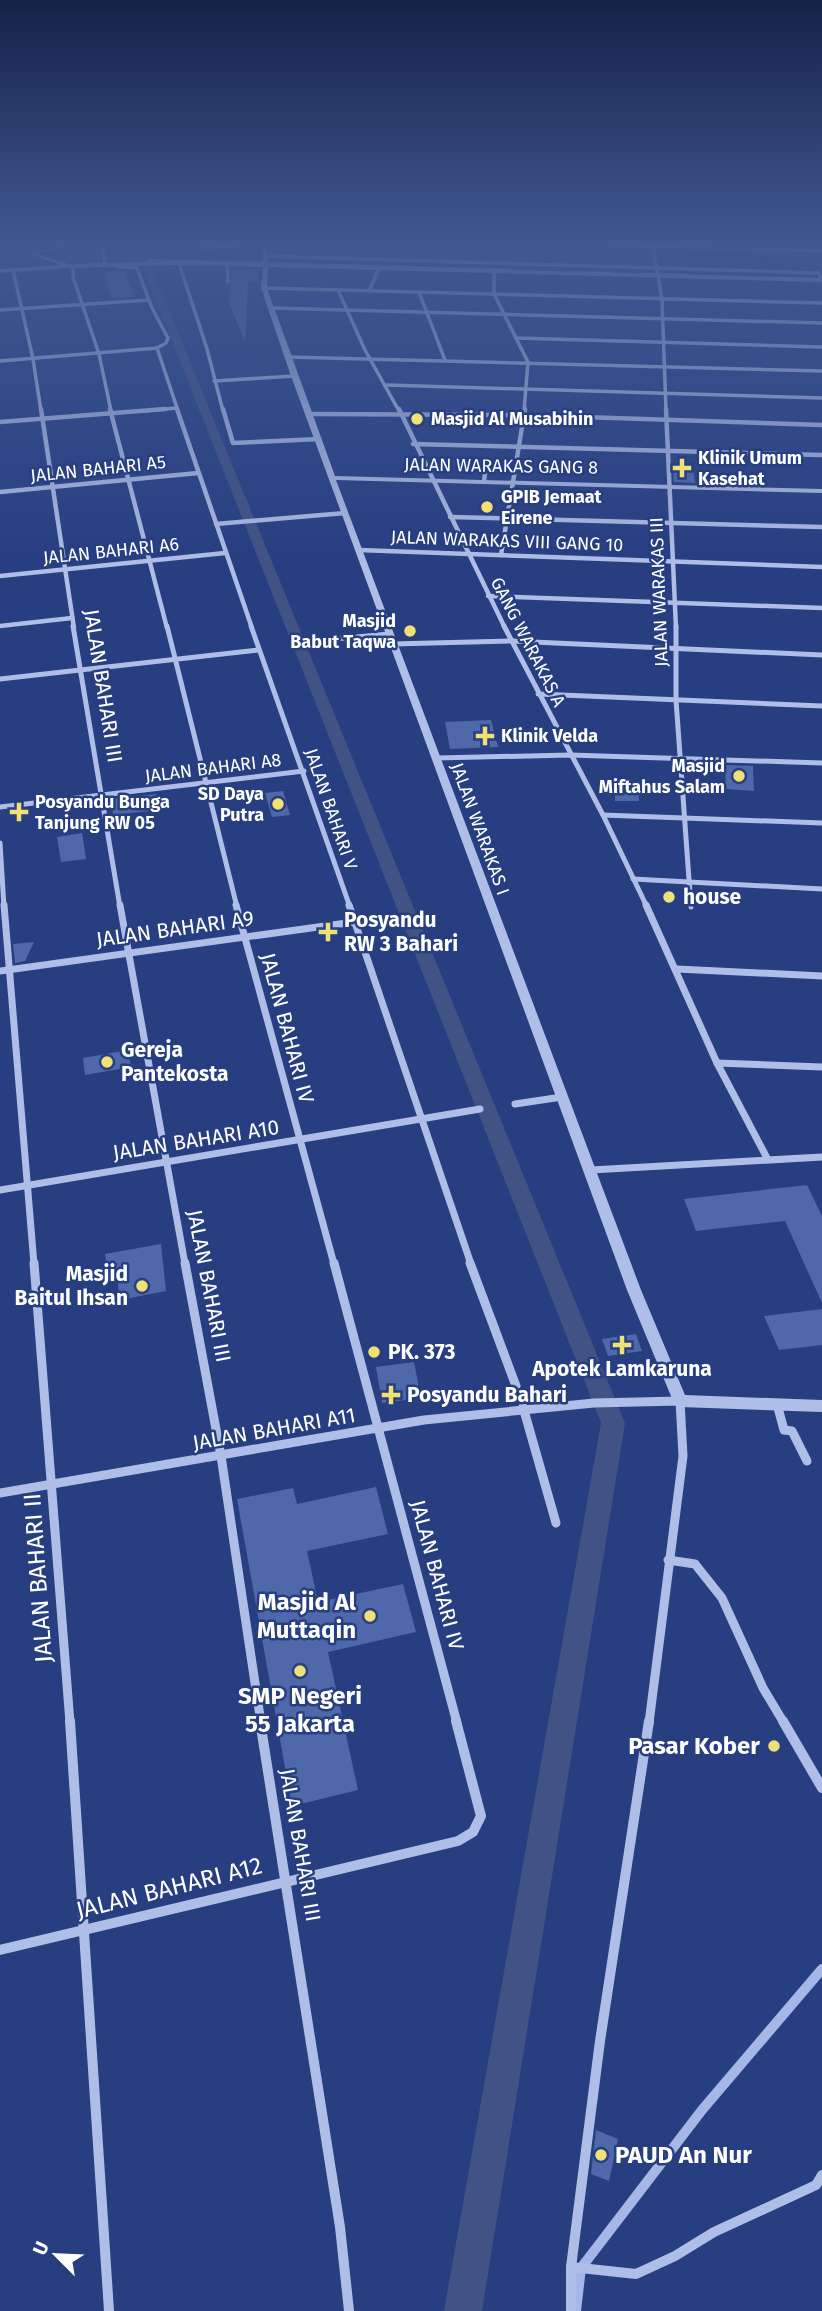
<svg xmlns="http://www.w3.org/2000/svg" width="822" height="2311" font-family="'Fira Sans',sans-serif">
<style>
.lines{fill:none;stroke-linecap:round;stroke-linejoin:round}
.stream-far1{stroke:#a4b7e7;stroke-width:2.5}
.stream{stroke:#a4b7e7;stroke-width:10}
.canal{fill:#415284;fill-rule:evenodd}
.building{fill:#4f68aa}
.minor-far5{stroke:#afbee6;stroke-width:3.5}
.minor-far4{stroke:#afbee6;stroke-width:4.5}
.minor-far3{stroke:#afbee6;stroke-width:5}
.minor-far2{stroke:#afbee6;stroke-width:7}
.minor-far1{stroke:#afbee6;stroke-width:9}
.minor{stroke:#afbee6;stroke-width:10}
.tertiary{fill:#afbee6;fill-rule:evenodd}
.poi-dot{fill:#efe175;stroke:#273e81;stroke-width:2.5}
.labels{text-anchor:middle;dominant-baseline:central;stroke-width:5;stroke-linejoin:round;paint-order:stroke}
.far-poi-label{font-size:18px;font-weight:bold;fill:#fff;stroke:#273e81;text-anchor:start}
.far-street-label{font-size:18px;fill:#fff;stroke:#273e81}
.street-label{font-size:21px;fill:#fff;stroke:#273e81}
.poi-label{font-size:21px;font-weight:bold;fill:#fff;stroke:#273e81;text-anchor:start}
.near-street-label{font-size:24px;fill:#fff;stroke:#273e81}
.near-poi-label{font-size:24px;font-weight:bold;fill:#fff;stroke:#273e81;text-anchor:end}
</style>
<rect width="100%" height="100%" fill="#273e81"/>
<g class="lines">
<g class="stream-far1">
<path d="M146,260L512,270"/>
<path d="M565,272L610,273"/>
<path d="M645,274L687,275"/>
</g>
<path class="stream" d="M576,2311L581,2268L702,2110L822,1969"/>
<path class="canal" d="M132,240H140L625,1423L482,2311H444L601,1423Z"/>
</g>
<g class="building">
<path d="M232,269L258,270L259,282H248L245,342L229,302Z"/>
<path d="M125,271L133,297L112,298L104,272Z"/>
<path d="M673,465L693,466L695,483L674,482Z"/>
<path d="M491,720L498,747L450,749L445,722Z"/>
<path d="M725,765L753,766L754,791L726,789Z"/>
<path d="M615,784H638L639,801H615Z"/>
<path d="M283,791L290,815L272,817L265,793Z"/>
<path d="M156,794L158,810L113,815L112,799Z"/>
<path d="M82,833L86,859L61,862L57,837Z"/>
<path d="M34,942L25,961L15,963L13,944Z"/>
<path d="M128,1050L131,1067L85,1075L83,1058Z"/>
<path d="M807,1185L822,1216V1303L785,1221L696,1231L684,1199Z"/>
<path d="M161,1244L166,1291L120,1300L117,1278L109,1279L105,1254Z"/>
<path d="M822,1309V1345L779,1350L764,1316Z"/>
<path d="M636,1334L642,1351L608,1356L602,1339Z"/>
<path d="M414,1362L421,1398L382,1403L376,1367Z"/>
<path d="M376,1487L388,1534L307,1551L318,1602L403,1584L416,1632L328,1652L358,1790L292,1806L237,1499L293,1488L297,1504Z"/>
<path d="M596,2130L618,2139L609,2181L591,2174Z"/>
</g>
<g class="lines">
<g class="minor-far5">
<path d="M102,240L105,266"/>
<path d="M200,240L202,247L206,248L306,240"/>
<path d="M425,240L822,251"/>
<path d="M653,247L662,299L666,411"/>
<path d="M266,256L819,273L821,280"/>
<path d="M179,263L207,349L223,411"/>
<path d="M227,264L228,282"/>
<path d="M73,266V277L99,354L111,411"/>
<path d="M117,266L137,268L152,308L168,338L166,343L157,348L178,411"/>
<path d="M13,270L33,359L41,411"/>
<path d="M0,271L69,266"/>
<path d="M494,273V294L528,362L524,411"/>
<path d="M264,288L822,303"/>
<path d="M338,290L365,350L399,411"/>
<path d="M369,291L379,269"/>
<path d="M419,292L445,360"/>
<path d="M271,308L822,323"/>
<path d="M0,310L149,300"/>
<path d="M516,338L822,347"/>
<path d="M288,357L822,371"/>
<path d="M0,361L157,348"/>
<path d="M214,381L294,376"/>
<path d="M387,385L822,398"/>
<path d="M143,411L176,408"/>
</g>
<g class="minor-far4">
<path d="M41,409L74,628"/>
<path d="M110,409L167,628"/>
<path d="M177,409L252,628"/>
<path d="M223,409L233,443L319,439"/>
<path d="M399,409L505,628"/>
<path d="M666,409L676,628"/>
<path d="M309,414L523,415L822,425"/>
<path d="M0,422L165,409"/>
<path d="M413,444L822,455"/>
<path d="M484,482L486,464"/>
<path d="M0,492L198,473"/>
<path d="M450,517L822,527"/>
<path d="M216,524L345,513"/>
<path d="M359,550L822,567"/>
<path d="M501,555L525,409"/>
<path d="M0,576L225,553"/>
<path d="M488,596L822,608"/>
<path d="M0,626L72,618"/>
</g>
<g class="minor-far3">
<path d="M73,626L120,907"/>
<path d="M167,626L237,907"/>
<path d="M251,626L350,907"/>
<path d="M504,626L603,815L647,907"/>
<path d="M676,626V700L691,907"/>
<path d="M312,641L389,634"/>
<path d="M393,644L511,641L822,655"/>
<path d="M0,679L259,650"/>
<path d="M538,694L822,706"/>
<path d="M437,758L570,755L822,763"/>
<path d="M0,807L304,771"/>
<path d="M603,815L822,823"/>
<path d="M0,843L4,907"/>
<path d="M633,879L822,889"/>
</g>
<g class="minor-far2">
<path d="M4,905L34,1264"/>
<path d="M120,905L185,1264"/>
<path d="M236,905L334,1264"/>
<path d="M349,905L471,1264"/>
<path d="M646,905L717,1063L767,1158"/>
<path d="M677,969L822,976"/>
<path d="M0,971L354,922"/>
<path d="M717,1063L822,1067"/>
<path d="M515,1104L562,1097"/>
<path d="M591,1170L822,1157"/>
<path d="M0,1190L480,1109"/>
</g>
<g class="minor-far1">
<path d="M34,1263L70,1723"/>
<path d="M185,1263L221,1456L261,1723"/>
<path d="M334,1263L457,1723"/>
<path d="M470,1263L516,1386"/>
<path d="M777,1404L784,1430L792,1431L807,1461"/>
<path d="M523,1407L556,1523"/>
<path d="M0,1493L424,1420L594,1403L680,1401L683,1456L649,1723"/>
<path d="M668,1560L695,1564L722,1598L763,1688L784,1723"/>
</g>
<g class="minor">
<path d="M70,1721L109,2311"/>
<path d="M260,1721L340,2227L349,2311"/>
<path d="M783,1721L822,1788"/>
<path d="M0,1950L458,1841L473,1832L481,1816L456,1721"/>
<path d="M571,2267L636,2274L675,2256L714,2232L816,2185L822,2175"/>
<path d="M571,2311V2267L600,2041L649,1721"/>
</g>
<path class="tertiary" d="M79,240H88L36,254L69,264L179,261L263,264L261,240H265L268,264L822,278V282L268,267L267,288L335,476L822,489V493L336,480L641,1290L685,1395L822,1400V1412L680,1407L675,1405L673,1401L627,1290L291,376L261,288L263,267L179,265L69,268L29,254Z"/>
</g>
<linearGradient id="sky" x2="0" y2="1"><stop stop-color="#152247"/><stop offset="0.43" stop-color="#415892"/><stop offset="1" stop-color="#415892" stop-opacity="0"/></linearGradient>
<rect width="822" height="564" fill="url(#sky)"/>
<g class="poi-dot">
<circle cx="417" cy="419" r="7"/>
<path d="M678.5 457.5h7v7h7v7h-7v7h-7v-7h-7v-7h7z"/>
<circle cx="487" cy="507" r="7"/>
<circle cx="410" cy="631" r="7"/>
<path d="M481.5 725.5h7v7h7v7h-7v7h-7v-7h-7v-7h7z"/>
<circle cx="739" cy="776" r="7"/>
<circle cx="278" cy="804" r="7"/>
<path d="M15.5 801.5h7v7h7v7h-7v7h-7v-7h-7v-7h7z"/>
<circle cx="669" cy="897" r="7"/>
<path d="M324.5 921.5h7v7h7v7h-7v7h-7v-7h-7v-7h7z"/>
<circle cx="107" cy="1062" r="7"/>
<circle cx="142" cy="1286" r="7"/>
<path d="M618.5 1334.5h7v7h7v7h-7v7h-7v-7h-7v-7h7z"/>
<circle cx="374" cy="1352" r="7"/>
<path d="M387.5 1384.5h7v7h7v7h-7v7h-7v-7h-7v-7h7z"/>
<circle cx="370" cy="1616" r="7"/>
<circle cx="300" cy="1671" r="7"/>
<circle cx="774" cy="1746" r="7"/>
<circle cx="601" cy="2155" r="7"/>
</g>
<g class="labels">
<g class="far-poi-label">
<text x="431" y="419">Masjid Al Musabihin</text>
<text x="698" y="458">Klinik Umum<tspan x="698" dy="21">Kasehat</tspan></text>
<text x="501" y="497">GPIB Jemaat<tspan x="501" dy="21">Eirene</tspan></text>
<text x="396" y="621" text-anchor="end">Masjid<tspan x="396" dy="21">Babut Taqwa</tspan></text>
<text x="501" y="736">Klinik Velda</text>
<text x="725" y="766" text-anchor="end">Masjid<tspan x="725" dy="21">Miftahus Salam</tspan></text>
<text x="264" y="794" text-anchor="end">SD Daya<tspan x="264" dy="21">Putra</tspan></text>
<text x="35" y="802">Posyandu Bunga<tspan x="35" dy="21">Tanjung RW 05</tspan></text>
</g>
<g class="far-street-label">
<text transform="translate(501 466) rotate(1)">JALAN WARAKAS GANG 8</text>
<text transform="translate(98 469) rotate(-6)">JALAN BAHARI A5</text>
<text transform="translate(507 541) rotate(2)">JALAN WARAKAS VIII GANG 10</text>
<text transform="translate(111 551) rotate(-6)">JALAN BAHARI A6</text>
<text transform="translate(659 592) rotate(-92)">JALAN WARAKAS III</text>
<text transform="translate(528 642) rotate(63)">GANG WARAKAS A</text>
<text transform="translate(213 768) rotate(-7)">JALAN BAHARI A8</text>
<text transform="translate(331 809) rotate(71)">JALAN BAHARI V</text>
<text transform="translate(480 829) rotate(70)">JALAN WARAKAS I</text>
</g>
<g class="street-label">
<text transform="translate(103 686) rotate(81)">JALAN BAHARI III</text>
<text transform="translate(175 929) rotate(-8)">JALAN BAHARI A9</text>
<text transform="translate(287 1028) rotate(75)">JALAN BAHARI IV</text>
<text transform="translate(196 1140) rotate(-9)">JALAN BAHARI A10</text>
<text transform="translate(209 1286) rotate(79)">JALAN BAHARI III</text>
<text transform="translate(274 1429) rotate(-10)">JALAN BAHARI A11</text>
<text transform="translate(437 1575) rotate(75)">JALAN BAHARI IV</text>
<text transform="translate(300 1845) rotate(80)">JALAN BAHARI III</text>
</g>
<g class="poi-label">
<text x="683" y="897">house</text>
<text x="344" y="920">Posyandu<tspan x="344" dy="24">RW 3 Bahari</tspan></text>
<text x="121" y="1050">Gereja<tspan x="121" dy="24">Pantekosta</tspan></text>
<text x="128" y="1274" text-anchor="end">Masjid<tspan x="128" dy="24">Baitul Ihsan</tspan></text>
<text x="388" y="1352">PK. 373</text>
<text x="622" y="1369" text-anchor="middle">Apotek Lamkaruna</text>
<text x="407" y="1395">Posyandu Bahari</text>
</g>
<g class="near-street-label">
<text transform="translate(38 1578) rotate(-94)">JALAN BAHARI II</text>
<text transform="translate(169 1888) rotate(-14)">JALAN BAHARI A12</text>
</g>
<g class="near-poi-label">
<text x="356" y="1602">Masjid Al<tspan x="356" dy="28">Muttaqin</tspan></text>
<text x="300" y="1696" text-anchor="middle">SMP Negeri<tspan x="300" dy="28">55 Jakarta</tspan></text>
<text x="760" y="1746">Pasar Kober</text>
<text x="615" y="2155" text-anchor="start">PAUD An Nur</text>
</g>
</g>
<g transform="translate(56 2255) rotate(294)" stroke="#273e81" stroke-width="5" paint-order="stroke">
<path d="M0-5L12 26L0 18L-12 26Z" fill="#ffffff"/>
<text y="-10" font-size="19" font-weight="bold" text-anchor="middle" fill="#ffffff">U</text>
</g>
</svg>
